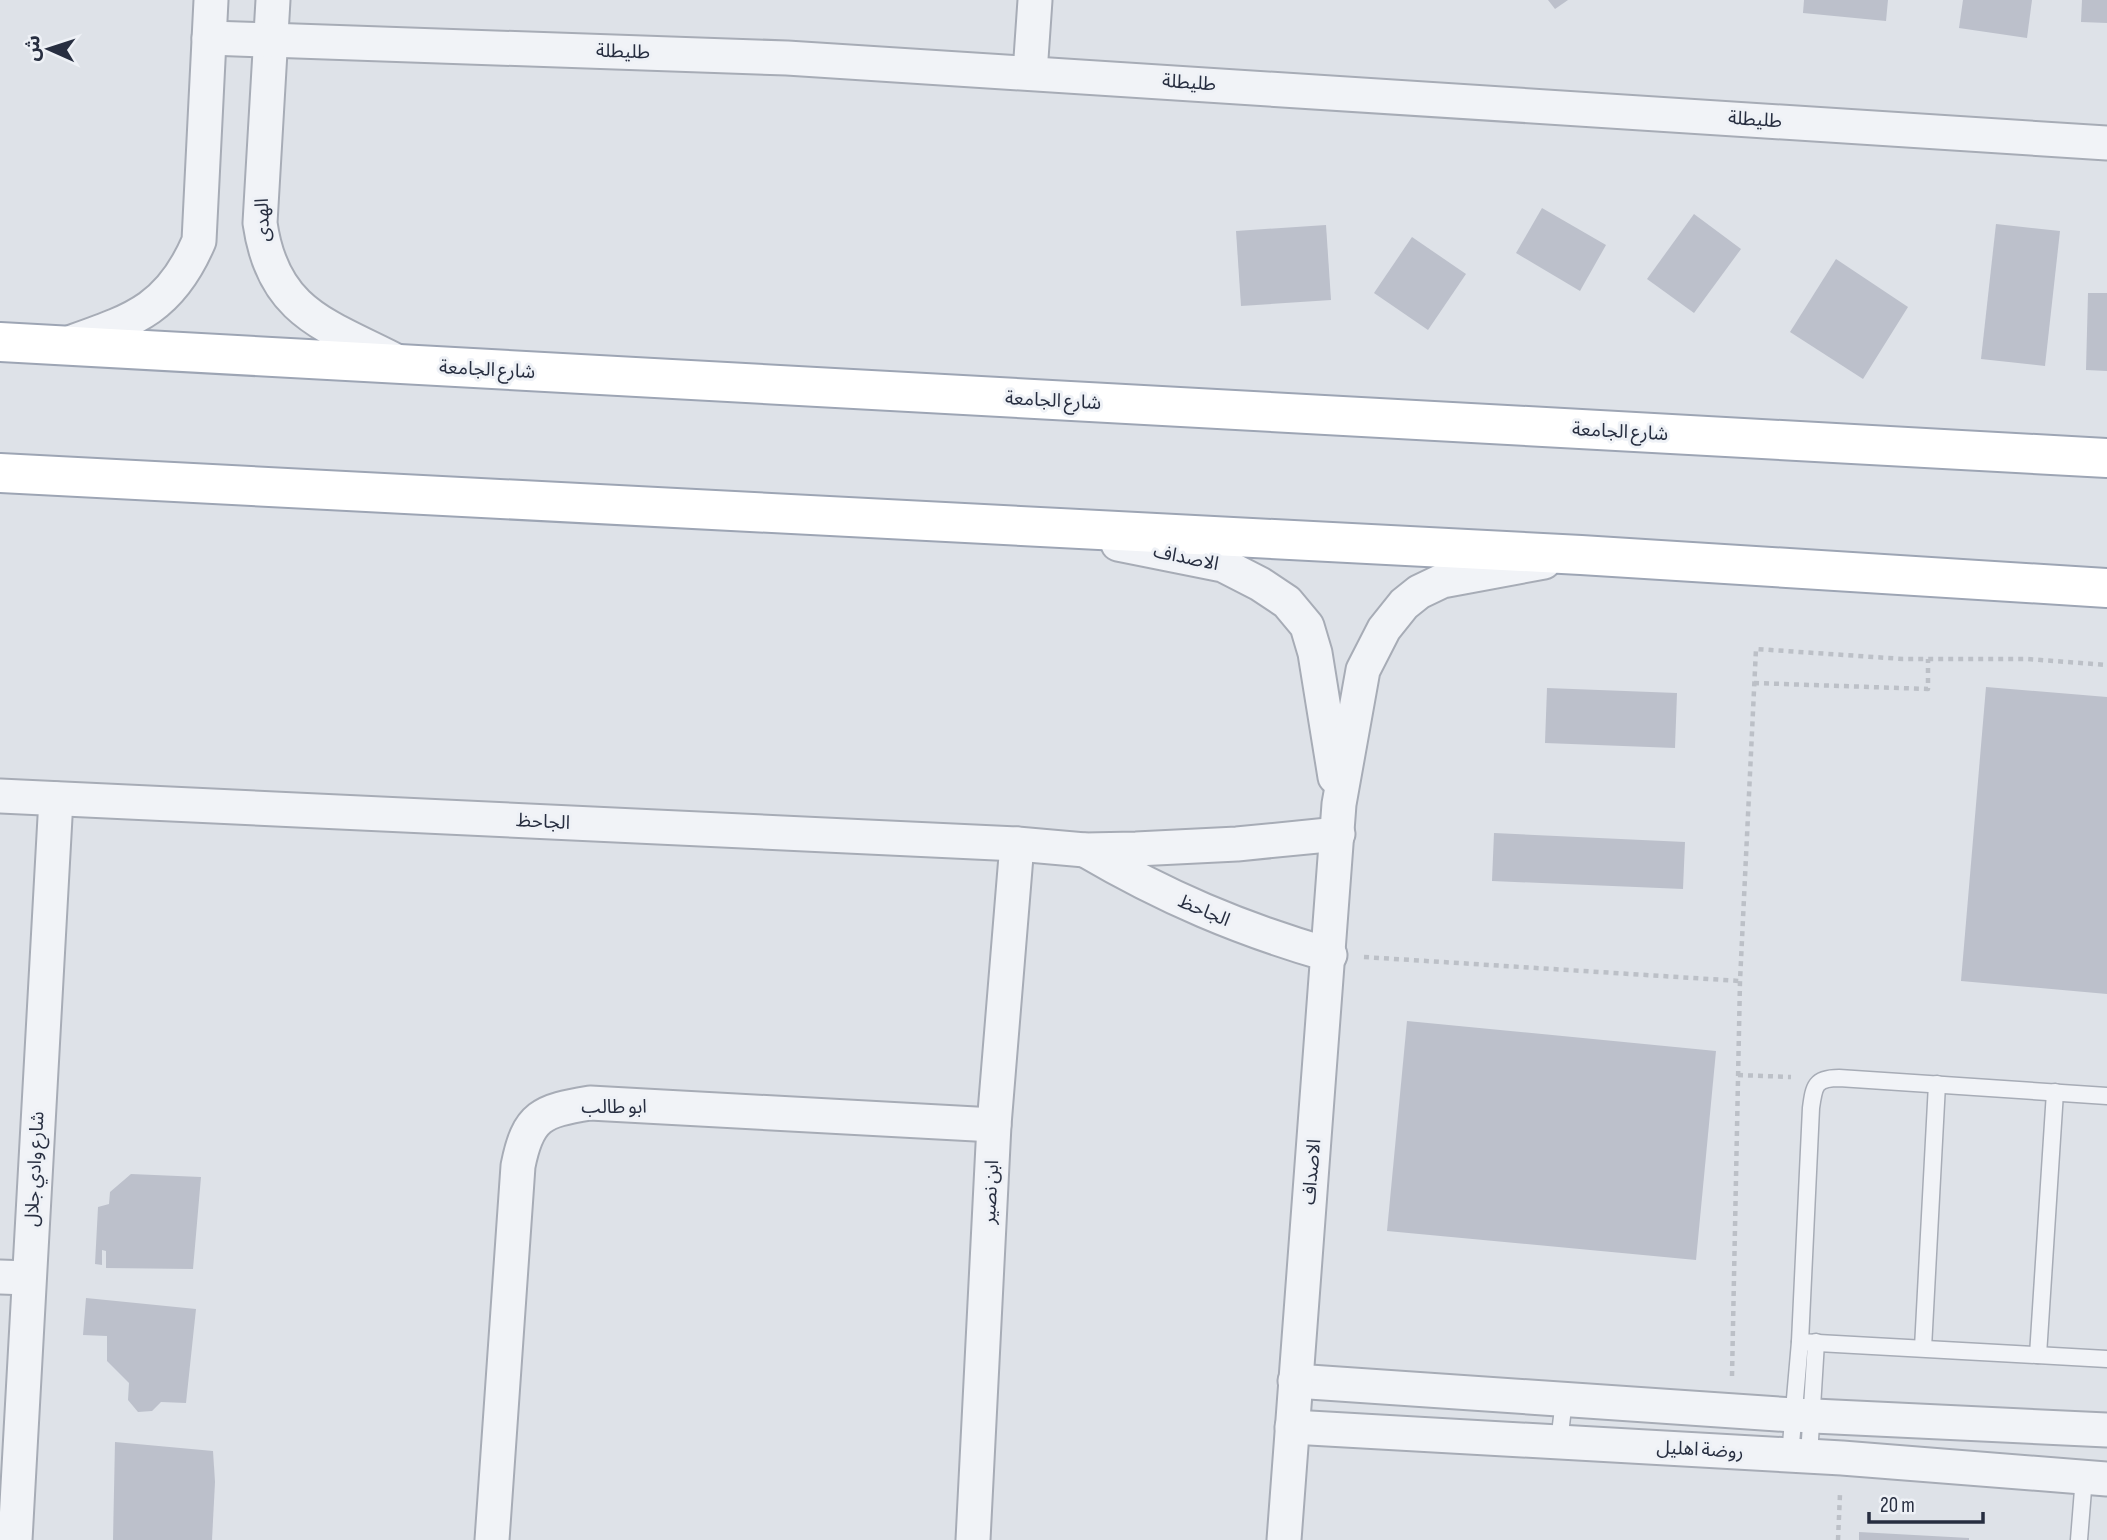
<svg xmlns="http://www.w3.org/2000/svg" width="2107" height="1540" font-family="'Sofia Sans Condensed','Noto Sans Arabic',sans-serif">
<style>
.building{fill:#bcc0cb}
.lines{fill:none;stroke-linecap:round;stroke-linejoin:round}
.service-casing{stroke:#a7acb6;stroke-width:19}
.minor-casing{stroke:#a7acb6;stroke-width:37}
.primary-casing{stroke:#9da5b4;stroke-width:42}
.path{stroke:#bcc0c7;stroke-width:4.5;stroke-dasharray:5 5;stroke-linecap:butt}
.service{stroke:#f1f3f7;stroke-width:16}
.minor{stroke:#f1f3f7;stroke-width:33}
.primary{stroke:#fff;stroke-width:38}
.labels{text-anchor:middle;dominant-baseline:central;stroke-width:6;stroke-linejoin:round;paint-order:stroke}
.street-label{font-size:19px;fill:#272e40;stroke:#eef1f6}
</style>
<rect width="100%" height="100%" fill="#dee2e8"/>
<g class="building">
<path d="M1548,0H1568L1555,9Z"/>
<path d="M1804,0H1888L1886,21L1803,13Z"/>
<path d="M1963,0H2032L2027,38L1959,28Z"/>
<path d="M2082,0H2107V23L2081,22Z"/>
<path d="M1542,208L1606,245L1580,291L1516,253Z"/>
<path d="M1694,214L1741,249L1694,313L1647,279Z"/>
<path d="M1996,224L2060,231L2045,366L1981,359Z"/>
<path d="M1326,225L1331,300L1241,306L1236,231Z"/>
<path d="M1412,237L1466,274L1428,330L1374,293Z"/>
<path d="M1836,259L1908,307L1863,379L1790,332Z"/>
<path d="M2088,293H2107V371L2086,370Z"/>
<path d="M1986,687L2107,697V994L1961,981Z"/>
<path d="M1547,688L1677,693L1675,748L1545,743Z"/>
<path d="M1494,833L1685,842L1683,889L1492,881Z"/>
<path d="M1407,1021L1716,1051L1696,1260L1387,1231Z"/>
<path d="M131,1174L201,1177L193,1269L106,1268V1251L102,1250V1265L95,1264L98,1207L109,1204L110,1192Z"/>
<path d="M86,1298L196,1309L186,1403L161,1402L152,1411L138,1412L128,1400L129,1383L107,1361V1336L83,1335Z"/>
<path d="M115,1442L213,1451L215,1482L212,1540H113Z"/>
<path d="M1859,1532L1969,1538V1540H1859Z"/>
</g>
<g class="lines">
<defs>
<g id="service">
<path d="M2107,1096L1839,1078C1815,1078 1814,1086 1811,1108L1800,1342L2107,1359"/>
<path d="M1923,1348L1937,1084"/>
<path d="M2038,1355L2055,1092"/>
<path d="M1559,1442L1564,1400"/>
<path d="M1790,1455L1800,1342"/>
<path d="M1809,1456L1816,1342"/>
<path d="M2079,1540L2084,1477"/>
</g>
<g id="minor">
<path d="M273,0L260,223C273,314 327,325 400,363"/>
<path d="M209,38L787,58L2107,143"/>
<path d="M1030,73L1035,0"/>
<path d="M69,343C134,320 170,309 199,241L211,0"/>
<path d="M1118,544L1223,565L1260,584L1287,602L1307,626L1315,653L1335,777"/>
<path d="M0,796L1017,844L1085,850L1136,849L1237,844L1338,834"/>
<path d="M1085,850C1165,897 1240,929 1330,955"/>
<path d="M0,1277L28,1278"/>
<path d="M1295,1381L1793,1415L2107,1430"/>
<path d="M1292,1427L1842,1458L2107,1479"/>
<path d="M15,1540L56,799"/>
<path d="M492,1540L518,1166C528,1115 542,1111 590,1103L994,1125"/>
<path d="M973,1540L994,1125L1017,844"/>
<path d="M1284,1540L1339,804L1363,670L1384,629L1404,604L1419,592L1442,581L1544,562"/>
</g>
<g id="primary">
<path d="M0,342L2107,458"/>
<path d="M0,473L1581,555L2107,588"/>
</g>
</defs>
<use href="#service" class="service-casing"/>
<use href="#minor" class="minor-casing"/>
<use href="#primary" class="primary-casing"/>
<g class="path">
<path d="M1754,683L1928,689V659"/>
<path d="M1364,957L1740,981"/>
<path d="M1738,1075L1791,1077"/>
<path d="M1732,1376L1740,981L1756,649L1903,659H2028L2107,665"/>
<path d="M1838,1540L1840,1494"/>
</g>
<use href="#service" class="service"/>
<use href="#minor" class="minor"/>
<use href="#primary" class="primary"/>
</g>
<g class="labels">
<g class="street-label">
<text transform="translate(623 52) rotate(2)">طليطلة</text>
<text transform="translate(1189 83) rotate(4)">طليطلة</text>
<text transform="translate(1755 120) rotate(4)">طليطلة</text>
<text transform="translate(263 220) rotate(-92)">الهدى</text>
<text transform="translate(487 370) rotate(3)">شارع الجامعة</text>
<text transform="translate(1053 401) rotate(3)">شارع الجامعة</text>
<text transform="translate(1620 432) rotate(3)">شارع الجامعة</text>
<text transform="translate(1186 558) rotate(12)">الاصداف</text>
<text transform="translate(543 822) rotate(3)">الجاحظ</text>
<text transform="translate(1204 911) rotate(23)">الجاحظ</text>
<text x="614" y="1107">ابو طالب</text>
<text transform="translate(35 1169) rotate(-87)">شارع وادي جلال</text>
<text transform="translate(1312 1172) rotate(-85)">الاصداف</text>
<text transform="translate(991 1192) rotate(-87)">ابن نصير</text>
<text transform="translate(1700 1450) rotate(3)">روضة اهليل</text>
</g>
</g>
<g transform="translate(49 49) rotate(273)" stroke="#eef1f6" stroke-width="5" paint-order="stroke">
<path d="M0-5L12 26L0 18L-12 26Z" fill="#272e40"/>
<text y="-10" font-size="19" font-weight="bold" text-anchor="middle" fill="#272e40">ش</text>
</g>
<path d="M1869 1512v10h114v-10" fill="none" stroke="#272e40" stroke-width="3.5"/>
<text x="1880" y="1512" font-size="21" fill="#272e40" stroke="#eef1f6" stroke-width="5" paint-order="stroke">20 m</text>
</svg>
